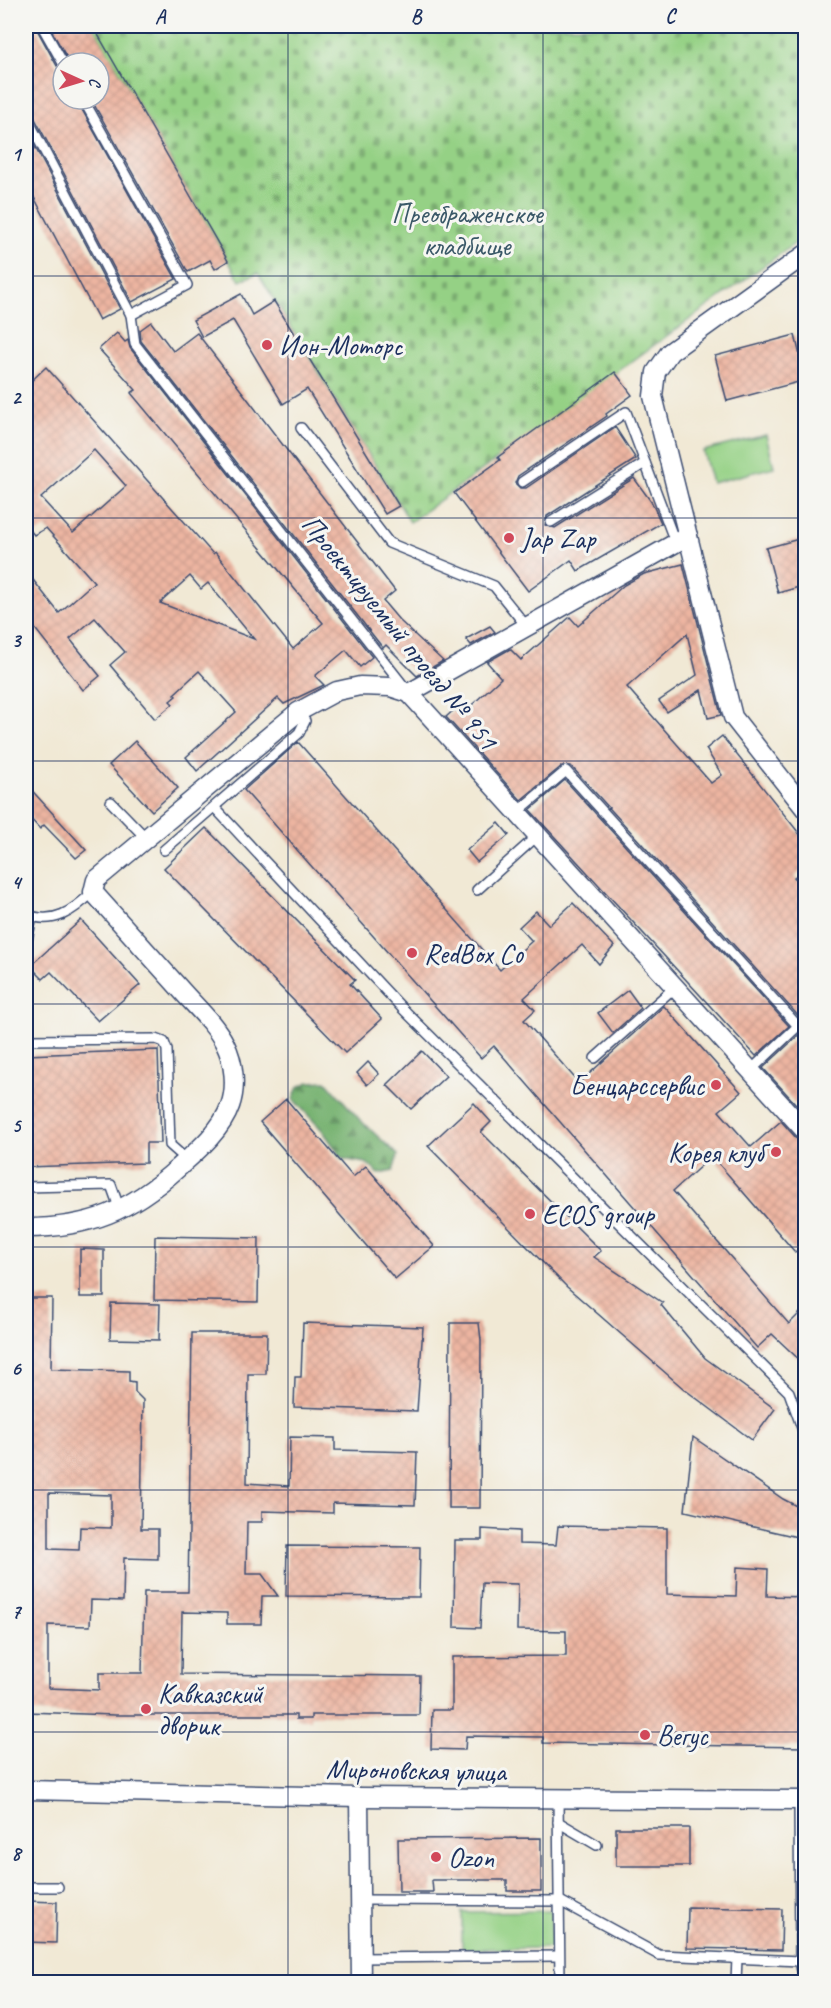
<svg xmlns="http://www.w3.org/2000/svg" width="831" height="2008" font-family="Caveat,sans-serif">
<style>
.forest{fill:url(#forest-firs);stroke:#4a7168;stroke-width:1.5}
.cemetery{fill:url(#cemetery-stones);stroke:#588072;stroke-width:1.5}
.green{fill:#95d185;stroke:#588072;stroke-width:1.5}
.building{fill:url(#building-cross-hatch);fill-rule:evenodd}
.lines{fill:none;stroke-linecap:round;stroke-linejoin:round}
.service-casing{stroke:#3b4b70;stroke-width:12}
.minor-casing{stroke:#3b4b70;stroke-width:21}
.service{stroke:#fff;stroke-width:9}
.minor{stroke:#fff;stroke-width:18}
.grid{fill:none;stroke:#1b2f5e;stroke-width:1.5;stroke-opacity:0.55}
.poi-dot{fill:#d1495b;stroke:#f6f6f2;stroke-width:2}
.labels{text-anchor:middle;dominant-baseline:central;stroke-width:6;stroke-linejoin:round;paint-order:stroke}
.park-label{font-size:28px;fill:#3a5868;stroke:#f6f6f2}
.poi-label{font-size:28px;fill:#1b2f5e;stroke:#f6f6f2;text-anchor:start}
.street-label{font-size:28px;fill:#1b2f5e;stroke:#f6f6f2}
.neatline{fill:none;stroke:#1b2f5e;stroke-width:2}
.grid-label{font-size:20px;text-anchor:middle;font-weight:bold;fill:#1b2f5e}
</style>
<defs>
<pattern id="forest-firs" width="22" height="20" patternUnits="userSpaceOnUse" patternTransform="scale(1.5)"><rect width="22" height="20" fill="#78b372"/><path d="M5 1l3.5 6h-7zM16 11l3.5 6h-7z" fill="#629261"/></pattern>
<pattern id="cemetery-stones" width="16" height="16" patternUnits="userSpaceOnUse" patternTransform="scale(1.5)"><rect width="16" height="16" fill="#95d185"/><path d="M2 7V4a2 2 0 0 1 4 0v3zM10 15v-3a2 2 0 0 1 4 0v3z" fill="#79aa70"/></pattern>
<pattern id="building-cross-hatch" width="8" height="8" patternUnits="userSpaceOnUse" patternTransform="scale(1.5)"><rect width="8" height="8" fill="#edb5a1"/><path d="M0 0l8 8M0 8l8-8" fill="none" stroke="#cb9c8d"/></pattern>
</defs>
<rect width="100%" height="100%" fill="#f6f6f2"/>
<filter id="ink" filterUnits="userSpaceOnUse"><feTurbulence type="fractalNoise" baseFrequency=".0167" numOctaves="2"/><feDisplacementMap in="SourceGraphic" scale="12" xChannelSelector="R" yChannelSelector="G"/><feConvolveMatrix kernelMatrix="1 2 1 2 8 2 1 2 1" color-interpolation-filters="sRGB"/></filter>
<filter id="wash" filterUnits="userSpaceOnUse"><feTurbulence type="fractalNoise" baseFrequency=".008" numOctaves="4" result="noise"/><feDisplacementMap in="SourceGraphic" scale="24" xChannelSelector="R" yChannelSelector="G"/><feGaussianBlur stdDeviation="1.35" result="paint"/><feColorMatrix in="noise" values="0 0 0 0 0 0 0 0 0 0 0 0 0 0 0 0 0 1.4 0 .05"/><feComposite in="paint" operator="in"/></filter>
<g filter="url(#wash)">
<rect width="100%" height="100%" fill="#f1e9d5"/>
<path class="forest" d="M326,1081L360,1120L398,1155L393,1171L379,1174L366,1163L343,1159L322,1130L293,1099L298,1087L309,1082Z"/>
<path class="cemetery" d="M93,26H805V236L410,522L258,273L240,281Z"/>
<g class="green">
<path d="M766,435L774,467L712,483L703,451Z"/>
<path d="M551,1911V1948L462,1949V1912Z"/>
</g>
<g id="blocks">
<g class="building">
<path d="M26,26H35L57,66L63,70V99H76L176,279L132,302L32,113L26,109Z"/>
<path d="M49,26H93L228,261L215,269L210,260L188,272L91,99H99V63H70Z"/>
<path d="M26,130L120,309L99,320L26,182Z"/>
<path d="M241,294L252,315L274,301L399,506L385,514L307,389L283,404L233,320L202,337L193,320Z"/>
<path d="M151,322L173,351L197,333L395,591L383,601L399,620L443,661L417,676L386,645L383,648L141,341L140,330Z"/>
<path d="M117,333L125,342L128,340L130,348L372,657L360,667L346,650L315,676L324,685L284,704L278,698L197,771L186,757L236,712L199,671L174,694L176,696L170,701L173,704L155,719L110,665L125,652L95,618L70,639L100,676L83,690L26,617V571L59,613L94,582L46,528L34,535L26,525V386L46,367L213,554L215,552L293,649L323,623L131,393L136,390L99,349ZM94,450L126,486L73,533L41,498ZM190,576L201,589L208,583L254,639L160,603Z"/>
<path d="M795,335L806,380L727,401L715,356Z"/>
<path d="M615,372L632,395L606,414L607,416L518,476L515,483L520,488H526L615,427L636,459L547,516L545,525L555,528L634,478L652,503L661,523L578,571L571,560L528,591L454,493L500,460L498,457Z"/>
<path d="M806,537V585L778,593L766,548Z"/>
<path d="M683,564L721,715L708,718L701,690L667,712L659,701L697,675L687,634L627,687L711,783L722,775L706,749L722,736L806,842V868L794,877L806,891V1115L763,1068L803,1031V1021L571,766H562L521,800L446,717L455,709L461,715L501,678L487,662L510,649L521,660L570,617L578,626L624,585L644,574Z"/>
<path d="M490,626L495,632L471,645L466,639Z"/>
<path d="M135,741L178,788L152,811L109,765Z"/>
<path d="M298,742L500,970L532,941L519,927L536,911L549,925L573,903L614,946L599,964L582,945L524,998L535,1010L524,1020L579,1083L664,1006L741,1092L719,1111L751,1147L781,1121L798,1140L806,1143V1243L795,1252L712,1156L673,1191L789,1324L806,1307V1366L772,1334L757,1348L494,1046L481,1058L244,790Z"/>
<path d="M565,780L789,1026L756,1056L530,810Z"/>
<path d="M26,784L86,850L76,858L44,825L40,829L26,814Z"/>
<path d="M499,823L509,835L477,862L467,850Z"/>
<path d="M206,828L355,980L350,984L382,1019L345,1053L164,868Z"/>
<path d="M81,920L140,985L98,1021L51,972L43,979L30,966Z"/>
<path d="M628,990L641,1008L613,1033L598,1013Z"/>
<path d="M158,1050L161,1143H146V1163L26,1167V1055Z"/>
<path d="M422,1051L446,1076L411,1109L387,1085Z"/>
<path d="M368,1062L379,1074L367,1085L357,1073Z"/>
<path d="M286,1099L353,1177L366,1166L434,1246L395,1279L260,1122Z"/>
<path d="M474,1103L491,1122L481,1132L601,1251L594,1257L663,1303L661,1305L705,1358L775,1409L752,1440L684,1389L567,1287L428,1146Z"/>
<path d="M155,1236L259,1238L258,1302L154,1300Z"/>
<path d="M80,1249L104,1250V1297H80Z"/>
<path d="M26,1298H52L51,1369L129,1371V1381L135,1382V1392L143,1400L141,1529H158V1559L124,1558L123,1601L91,1600L90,1626L48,1625V1688L99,1690V1673H142L144,1592H188L192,1333H267L266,1374H248L247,1483L289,1486L290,1437L335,1438V1450L417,1452L415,1505L333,1503V1513L262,1511V1522H247L246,1574H262L278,1596H262L261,1624H227V1613L182,1612L181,1674L420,1676L419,1715H311V1719H296V1715H115L26,1712ZM49,1493L111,1495V1528L80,1527L79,1550L49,1549Z"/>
<path d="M111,1303L160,1304L159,1340L110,1339Z"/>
<path d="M303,1323L423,1327L417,1411L294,1407L295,1377H301Z"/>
<path d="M450,1323H479L481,1340L480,1508H449Z"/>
<path d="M693,1437L783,1499L806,1511V1539L685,1511Z"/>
<path d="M558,1526L667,1528V1594L736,1596L737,1567L768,1569L767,1596L806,1597V1747L543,1743V1737L466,1736L465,1750L431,1749L432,1710H452V1657L566,1656V1631L517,1630L518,1584L482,1583L480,1628L454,1627L455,1540H482V1529L519,1531V1544L556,1545Z"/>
<path d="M287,1546L420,1547L419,1597L286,1596Z"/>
<rect x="616" y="1828" width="73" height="38"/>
<path d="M541,1838V1891H507V1880H432L433,1892H399L398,1839Z"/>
<path d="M26,1901L57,1902L56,1943L26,1942Z"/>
<path d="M688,1907L782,1909L781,1950L687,1948Z"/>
</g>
</g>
</g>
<g filter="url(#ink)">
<use href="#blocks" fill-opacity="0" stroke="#3b4b70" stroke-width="1.5"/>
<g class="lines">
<defs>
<g id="service">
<path d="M42,26L63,63"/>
<path d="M83,99L187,285L131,315"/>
<path d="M26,116L131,315L135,344L406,689"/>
<path d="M301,428L389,543L494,586L527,627"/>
<path d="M522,482L626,412L675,542"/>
<path d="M551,522L645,463"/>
<path d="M111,802L145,837"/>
<path d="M215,808L402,1008L789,1392L806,1439"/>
<path d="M516,813L566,771L798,1026L751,1070"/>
<path d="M164,850L299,733L305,721L298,712"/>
<path d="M477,890L537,836"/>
<path d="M26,914C53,926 73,911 93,892"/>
<path d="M26,945L32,917"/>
<path d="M26,1040L156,1039L164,1042L167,1050L170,1145L187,1160"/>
<path d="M595,1058L675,987"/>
<path d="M26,1187L111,1185L120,1210"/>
<path d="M558,1799L560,1982"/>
<path d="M558,1822L597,1845"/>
<path d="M26,1887H58"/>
<path d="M360,1900L560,1901L659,1955L800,1961L799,1800"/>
<path d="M360,1958L559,1956"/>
<path d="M800,1961L804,1982"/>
<path d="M736,1982L737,1958"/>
</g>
<g id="minor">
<path d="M806,254L670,352L656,372L653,396L733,717L806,810"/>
<path d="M409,693L806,1132"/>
<path d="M26,1228C90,1228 130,1211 178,1168C196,1152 222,1130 230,1106C237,1087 234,1062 225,1044C215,1024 197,1008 182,991C152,958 123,925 93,892L96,880L298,712L337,691L360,686L390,687L409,693L688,536"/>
<path d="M26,1790L359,1797L806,1800"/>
<path d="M359,1797L361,1982"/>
</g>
</defs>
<use href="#service" class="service-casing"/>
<use href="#minor" class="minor-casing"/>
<use href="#service" class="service"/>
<use href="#minor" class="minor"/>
</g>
</g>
<path class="grid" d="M288,26V1982M543,26V1982M26,276H806M26,518H806M26,761H806M26,1004H806M26,1247H806M26,1490H806M26,1732H806"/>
<g class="poi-dot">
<circle cx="267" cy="345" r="6"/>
<circle cx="509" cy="538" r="6"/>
<circle cx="412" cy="953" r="6"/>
<circle cx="716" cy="1085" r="6"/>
<circle cx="776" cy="1152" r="6"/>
<circle cx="530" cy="1214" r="6"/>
<circle cx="146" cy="1709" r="6"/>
<circle cx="645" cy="1735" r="6"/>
<circle cx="436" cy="1857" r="6"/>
</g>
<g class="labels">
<g class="park-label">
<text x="467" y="213">Преображенское<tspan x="467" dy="32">кладбище</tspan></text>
</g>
<g class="poi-label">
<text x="279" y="345">Ион-Моторс</text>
<text x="521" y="538">Jap Zap</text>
<text x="424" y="953">RedBox Co</text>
<text x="704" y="1085" text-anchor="end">Бенцарссервис</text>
<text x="764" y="1152" text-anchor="end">Корея клуб</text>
<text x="542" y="1214">ECOS group</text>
<text x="158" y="1693">Кавказский<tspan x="158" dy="32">дворик</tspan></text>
<text x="657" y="1735">Вегус</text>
<text x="448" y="1857">Ozon</text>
</g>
<g class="street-label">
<text transform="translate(400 632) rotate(51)">Проектируемый проезд № 951</text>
<text transform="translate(416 1770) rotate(1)">Мироновская улица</text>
</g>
</g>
<rect width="831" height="2008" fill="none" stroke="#f6f6f2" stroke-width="66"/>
<g transform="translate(81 81) rotate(94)"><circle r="28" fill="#f6f6f2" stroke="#9ea6b7" stroke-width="1.5"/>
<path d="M0-4.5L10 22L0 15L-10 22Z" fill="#d1495b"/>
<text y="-9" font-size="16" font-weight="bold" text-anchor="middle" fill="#1b2f5e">С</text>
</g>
<rect x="33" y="33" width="765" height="1942" class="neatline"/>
<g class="grid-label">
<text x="160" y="23">A</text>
<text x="416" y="23">B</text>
<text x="670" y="23">C</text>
<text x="16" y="161">1</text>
<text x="16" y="404">2</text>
<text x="16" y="647">3</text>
<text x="16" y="889">4</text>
<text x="16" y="1132">5</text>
<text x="16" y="1375">6</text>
<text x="16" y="1618">7</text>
<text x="16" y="1860">8</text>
</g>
</svg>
